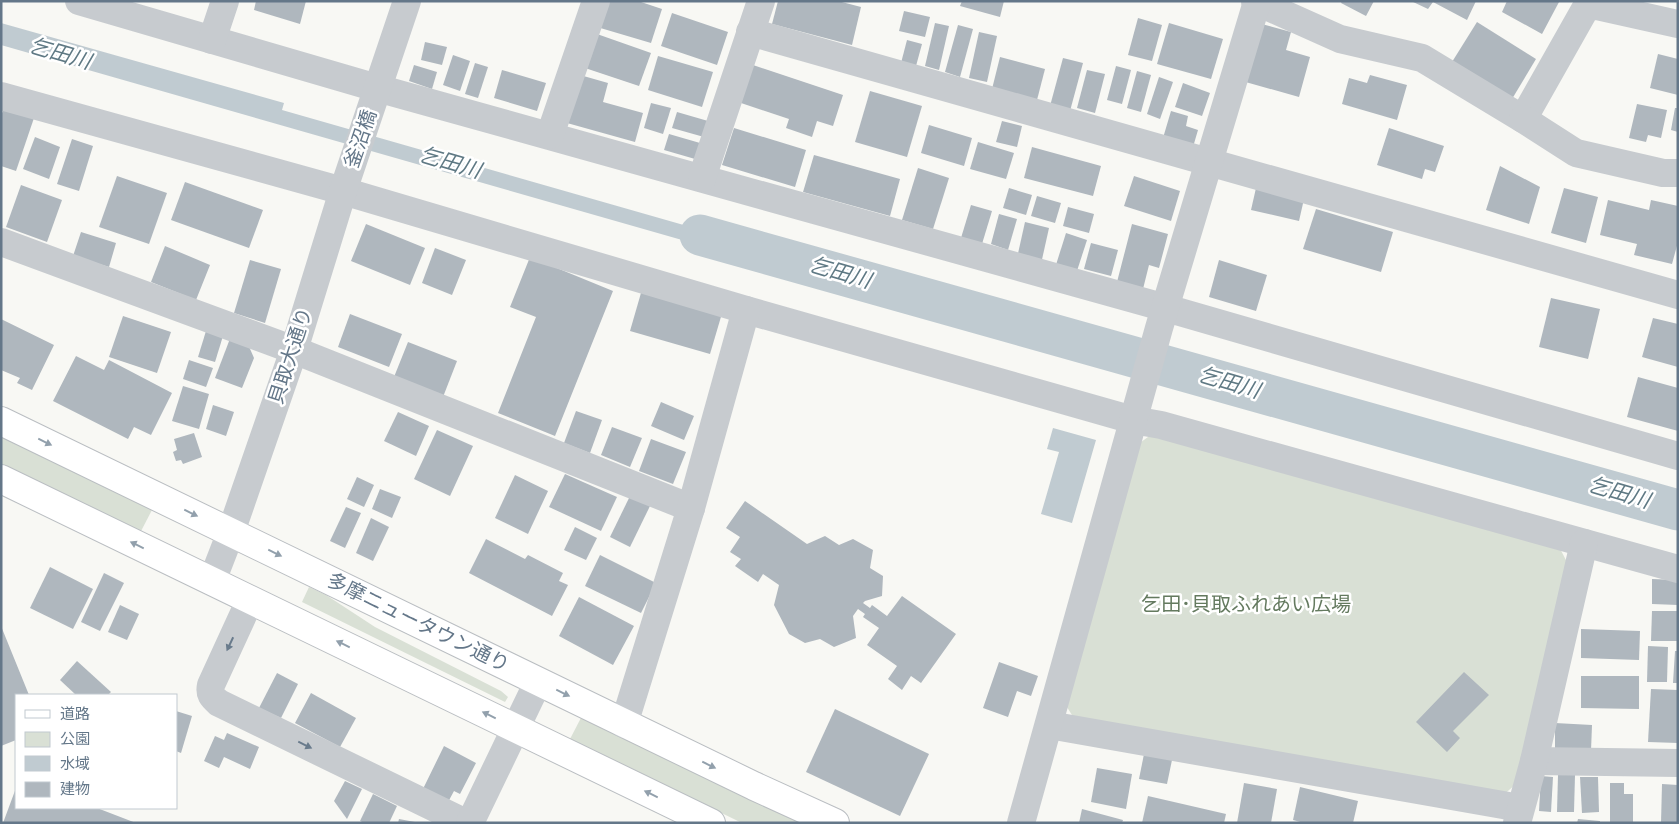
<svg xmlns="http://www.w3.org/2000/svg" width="1679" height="824" font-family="'Alegreya Sans','Noto Sans JP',sans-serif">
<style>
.green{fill:#d9e0d5}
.water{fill:#c0cbd1}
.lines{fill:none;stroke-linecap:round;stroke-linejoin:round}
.river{stroke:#c0cbd1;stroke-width:41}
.building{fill:#afb7be}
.major-casing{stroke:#babec2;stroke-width:30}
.minor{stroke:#c7cbcf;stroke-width:28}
.major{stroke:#fff;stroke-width:28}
.oneway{fill:#92a0ac}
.oneway2{fill:#697b8c}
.labels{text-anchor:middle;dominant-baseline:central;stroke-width:5;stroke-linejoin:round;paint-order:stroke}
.street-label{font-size:20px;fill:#647789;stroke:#fff}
.park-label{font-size:20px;fill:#647a5f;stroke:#fff}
.water-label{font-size:21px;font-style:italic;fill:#5f7984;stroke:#fff}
</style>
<rect width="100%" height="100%" fill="#f8f8f4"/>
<g class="green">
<path d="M1159,429L1556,541L1568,564L1516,784L1501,797L1077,723L1065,704L1137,445Z"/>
<path d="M1,436L153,508L139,535L1,468Z"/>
<path d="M309,587L326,595L375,627L501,691L508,697L505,702L302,602Z"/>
<path d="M583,714L809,823H742L570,739Z"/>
</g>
<g class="water">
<path d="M1,23L284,103L282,110L757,246L752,260L1,45Z"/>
<path d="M1053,428L1096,440L1072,523L1041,514L1059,452L1047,449Z"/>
</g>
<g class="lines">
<path class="river" d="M700,235L1678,510"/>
</g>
<g class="building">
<path d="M256,1H306L300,24L254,10Z"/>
<path d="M605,1H638L662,9L651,43L597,27Z"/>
<path d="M778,1H838L861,7L852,45L772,24Z"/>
<path d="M962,1H1004L1000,17L960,6Z"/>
<path d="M1342,1H1374L1366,16L1341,3Z"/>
<path d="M1411,1H1476L1467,20L1433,2L1428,9Z"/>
<path d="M1507,1H1557L1559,2L1542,34L1502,12Z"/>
<path d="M904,11L930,17L925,37L899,31Z"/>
<path d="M672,13L728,32L717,65L661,46Z"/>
<path d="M1138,18L1162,25L1152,61L1128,55Z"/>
<path d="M1477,22L1536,59L1512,99L1452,62Z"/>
<path d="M935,23L949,26L939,70L925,66Z"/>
<path d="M1169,23L1223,39L1211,79L1157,64Z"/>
<path d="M1258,23L1291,32L1286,50L1310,57L1299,97L1242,81Z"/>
<path d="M958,25L973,29L960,77L945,72Z"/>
<path d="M979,32L997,36L987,82L969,78Z"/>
<path d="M597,34L651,53L639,86L585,68Z"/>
<path d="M907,40L922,44L916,66L901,63Z"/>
<path d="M425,42L447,47L442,65L421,60Z"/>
<path d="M1658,54L1678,59V95L1650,88Z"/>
<path d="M453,55L470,61L460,91L443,85Z"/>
<path d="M658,56L713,72L702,107L648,90Z"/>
<path d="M1000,57L1045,69L1037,100L992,89Z"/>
<path d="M1063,58L1083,63L1070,111L1050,106Z"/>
<path d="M475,63L488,67L478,98L465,94Z"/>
<path d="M414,65L437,72L432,89L409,81Z"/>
<path d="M753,65L843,95L833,126L817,121L812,137L786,128L789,119L741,103Z"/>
<path d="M1116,66L1131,70L1122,104L1107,100Z"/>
<path d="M502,70L546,83L537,111L494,98Z"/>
<path d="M1087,70L1105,74L1095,113L1077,108Z"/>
<path d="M1137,71L1151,75L1141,112L1127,108Z"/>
<path d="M580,75L608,83L603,102L643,113L635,142L567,123Z"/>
<path d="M1370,75L1407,85L1397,120L1342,104L1349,78L1367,83Z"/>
<path d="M1159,77L1173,82L1160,119L1147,114Z"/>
<path d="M1183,83L1210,93L1202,116L1175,107Z"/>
<path d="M870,91L922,106L907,157L855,142Z"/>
<path d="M651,103L671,108L663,134L644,128Z"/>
<path d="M1637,104L1667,110L1661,138L1648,135L1646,142L1629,138Z"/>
<path d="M5,105L35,115L16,171L1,166V116Z"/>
<path d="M1675,108H1678V132L1671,130Z"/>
<path d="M1171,111L1188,116L1186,126L1198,130L1193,147L1163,138Z"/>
<path d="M677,112L708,121L704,137L672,128Z"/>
<path d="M1002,121L1022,126L1017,147L996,142Z"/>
<path d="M929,125L972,138L964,166L921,153Z"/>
<path d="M734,128L806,150L795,187L722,165Z"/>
<path d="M1389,128L1444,146L1435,172L1425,169L1422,179L1377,165Z"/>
<path d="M669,134L700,143L695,159L664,150Z"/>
<path d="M35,137L60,147L49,179L23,169Z"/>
<path d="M72,139L93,146L79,191L57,184Z"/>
<path d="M978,142L1014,153L1006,179L970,169Z"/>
<path d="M1032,147L1101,166L1093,196L1024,178Z"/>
<path d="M814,155L900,179L890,216L803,192Z"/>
<path d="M1500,166L1540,187L1529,224L1486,210Z"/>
<path d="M918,168L949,178L933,229L902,220Z"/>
<path d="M117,176L167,193L149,244L99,227Z"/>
<path d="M1134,176L1180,191L1171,221L1124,206Z"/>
<path d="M185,182L263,210L249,248L171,220Z"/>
<path d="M21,185L62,200L47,242L6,227Z"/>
<path d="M1009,188L1032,195L1026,215L1003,208Z"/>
<path d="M1256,188L1304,199L1299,221L1251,210Z"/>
<path d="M1564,188L1598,197L1586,243L1551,233Z"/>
<path d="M1037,196L1061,203L1055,223L1031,216Z"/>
<path d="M1608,200L1649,210L1651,200L1678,206V242L1672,264L1634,255L1637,244L1600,235Z"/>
<path d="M971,205L992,211L982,244L961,238Z"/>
<path d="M1068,207L1094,214L1089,233L1063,226Z"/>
<path d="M1316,209L1393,232L1381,272L1303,249Z"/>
<path d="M999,214L1017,219L1008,250L991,244Z"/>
<path d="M1025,222L1049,228L1041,264L1017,258Z"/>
<path d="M366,224L425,248L410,285L351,261Z"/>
<path d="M1132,224L1168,234L1159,268L1149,265L1143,289L1117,282Z"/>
<path d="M81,232L116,243L109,267L73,256Z"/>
<path d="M1066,233L1087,240L1076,274L1055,268Z"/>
<path d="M1091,243L1118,250L1111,276L1084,269Z"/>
<path d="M165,246L210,265L196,300L151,282Z"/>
<path d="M435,248L466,260L452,295L422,283Z"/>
<path d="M530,257L613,291L555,436L498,413L536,317L510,307Z"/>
<path d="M250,260L281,269L265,323L234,313Z"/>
<path d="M1219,260L1267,275L1256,311L1209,297Z"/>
<path d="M643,286L723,310L710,354L630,331Z"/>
<path d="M1551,298L1600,309L1588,359L1539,347Z"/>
<path d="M350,314L402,334L389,367L338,347Z"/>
<path d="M123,316L171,332L157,373L109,357Z"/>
<path d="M1653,318L1678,324V367L1642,357Z"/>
<path d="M1,319L54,345L32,390L17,383L20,378L1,370Z"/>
<path d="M206,331L223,336L215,362L198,357Z"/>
<path d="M231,336L247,342L254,358L242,388L215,378Z"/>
<path d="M408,342L457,361L443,397L394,377Z"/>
<path d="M76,356L104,370L109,360L172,393L151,435L134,427L128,439L53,401Z"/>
<path d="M189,360L213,368L206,387L183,379Z"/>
<path d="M1638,377L1678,388V431L1627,417Z"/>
<path d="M183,386L209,394L199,429L172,421Z"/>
<path d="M661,402L694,416L684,440L651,426Z"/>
<path d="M213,405L234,412L226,436L206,429Z"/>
<path d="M576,411L602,420L590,453L564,443Z"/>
<path d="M398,412L429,426L416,456L384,441Z"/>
<path d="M612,427L642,438L630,467L601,455Z"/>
<path d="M437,430L473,446L450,496L414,479Z"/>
<path d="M194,433L202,457L183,464L181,460L176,461L173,452L177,450L174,439Z"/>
<path d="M651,439L686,452L673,484L639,471Z"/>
<path d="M565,474L617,497L601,531L549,507Z"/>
<path d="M515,475L548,491L528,534L495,518Z"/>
<path d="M357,477L374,485L364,507L347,499Z"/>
<path d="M380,489L401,497L392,518L372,509Z"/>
<path d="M630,496L650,506L630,547L610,537Z"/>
<path d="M745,501L807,544L825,536L839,545L853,539L873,550L870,568L883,576L882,596L865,601L863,603L870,608L872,605L887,616L902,596L956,634L921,683L911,676L902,690L888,679L897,666L867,645L879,628L863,617L865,614L858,609L853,616L856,638L834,647L820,639L805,643L789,634L774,605L779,585L763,574L758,582L735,566L741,559L730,552L740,537L726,528Z"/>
<path d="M346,507L361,513L345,548L330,541Z"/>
<path d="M371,518L389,527L373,561L356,553Z"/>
<path d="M575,527L597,538L586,560L564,550Z"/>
<path d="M486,539L525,559L528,555L563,573L559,581L568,585L552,616L469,573Z"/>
<path d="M600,555L656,583L641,613L585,586Z"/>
<path d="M50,567L93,589L73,629L30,608Z"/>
<path d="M104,573L124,583L100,631L81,622Z"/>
<path d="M1652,579L1678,580V605L1652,604Z"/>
<path d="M579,597L634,626L613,665L559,636Z"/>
<path d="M120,605L139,614L127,640L108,632Z"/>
<path d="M1652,611H1678V641H1651Z"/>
<path d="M1,626L29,695H16V740L1,746Z"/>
<path d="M1581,629L1640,631L1639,660L1581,658Z"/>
<path d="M1648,646L1668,647L1667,682H1647Z"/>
<path d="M1675,651H1678V683H1673Z"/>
<path d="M77,661L111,692L108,695H76L60,680Z"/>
<path d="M999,662L1038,676L1031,696L1017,691L1008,717L983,708Z"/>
<path d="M1464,672L1489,695L1453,731L1460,738L1447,752L1416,722Z"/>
<path d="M277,673L298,684L281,718L259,708Z"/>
<path d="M1581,676H1639V709L1581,708Z"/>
<path d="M1651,689L1678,690V743L1648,742Z"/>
<path d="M311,693L356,718L340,747L295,723Z"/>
<path d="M835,709L929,754L900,816L806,772Z"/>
<path d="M176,711L192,716L181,753L176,751Z"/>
<path d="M1555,723L1592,725L1591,751L1555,749Z"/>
<path d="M227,733L259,747L250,769L224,757L219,768L204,761L215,736L224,740Z"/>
<path d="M444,746L476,763L460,794L454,791L447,804L422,791Z"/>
<path d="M1144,754L1172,760L1167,784L1139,779Z"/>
<path d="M1097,768L1132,774L1126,809L1091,802Z"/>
<path d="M1558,775H1575L1574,812H1557Z"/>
<path d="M1541,776L1553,777L1551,812L1539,811Z"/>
<path d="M1580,777H1598L1599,812L1582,813Z"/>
<path d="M345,781L362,789L347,819L334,801Z"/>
<path d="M1244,783L1277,789L1271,823H1237Z"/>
<path d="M1610,783H1624V794H1633V823H1610Z"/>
<path d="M1662,784L1678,785V823H1661Z"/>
<path d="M1300,787L1358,801L1353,823H1304L1293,820Z"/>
<path d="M16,788V808H97L136,823H3Z"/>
<path d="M373,794L397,806L389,823H364L360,821Z"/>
<path d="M1148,796L1226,814L1224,823H1142Z"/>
<path d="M1082,809L1123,820L1122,823H1079Z"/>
<path d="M399,819L415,822V823H398Z"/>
<path d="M1578,819L1600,821V823H1577Z"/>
</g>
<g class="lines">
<defs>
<g id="major">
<path d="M1,421L754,786L835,823"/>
<path d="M1,479L711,823"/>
</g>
</defs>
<use href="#major" class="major-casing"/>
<g class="minor">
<path d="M79,1L377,88L1166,308L1678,456"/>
<path d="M1255,1L1340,39L1422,58L1523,119L1588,4L1678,24"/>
<path d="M750,32L1678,295"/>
<path d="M212,40L225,1"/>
<path d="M1,96L343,191L746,310L1133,420L1161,425L1678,569"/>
<path d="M1523,119L1576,153L1663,173H1678"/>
<path d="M550,135L596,1"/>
<path d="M702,178L761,1"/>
<path d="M1,242L294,350L691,508"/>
<path d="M212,581L231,532L294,350L343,191L407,1"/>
<path d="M250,600L211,685C209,694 212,697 219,703L466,823"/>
<path d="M624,724L691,508L746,310"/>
<path d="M1049,725L1520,808"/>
<path d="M1534,761L1678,763"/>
<path d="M470,823L538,682"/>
<path d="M1021,823L1159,328L1257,2"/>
<path d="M1517,823L1534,761L1584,543"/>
</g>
<use href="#major" class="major"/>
</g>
<defs><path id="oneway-solid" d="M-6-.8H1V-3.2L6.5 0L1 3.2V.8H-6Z" transform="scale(1.25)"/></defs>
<g class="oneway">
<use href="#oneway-solid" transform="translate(45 442) rotate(26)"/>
<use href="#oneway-solid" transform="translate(191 513) rotate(26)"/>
<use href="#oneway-solid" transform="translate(137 545) rotate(-154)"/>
<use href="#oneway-solid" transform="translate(275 553) rotate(26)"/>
<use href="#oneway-solid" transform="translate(343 644) rotate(-154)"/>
<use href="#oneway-solid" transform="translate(563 693) rotate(26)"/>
<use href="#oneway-solid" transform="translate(489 715) rotate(-154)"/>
<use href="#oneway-solid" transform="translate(709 765) rotate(26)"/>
<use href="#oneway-solid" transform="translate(651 794) rotate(-154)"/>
</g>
<g class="oneway2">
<use href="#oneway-solid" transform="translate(230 644) rotate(115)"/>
<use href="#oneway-solid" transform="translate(305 745) rotate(26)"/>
</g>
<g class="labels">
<g class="street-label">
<text transform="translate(361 139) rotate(-71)">釜沼橋</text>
<text transform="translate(291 356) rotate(-72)">貝取大通り</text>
<text transform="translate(418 623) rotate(26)">多摩ニュータウン通り</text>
</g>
<g class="park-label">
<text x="1246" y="605">乞田･貝取ふれあい広場</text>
</g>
<g class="water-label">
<text transform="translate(60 54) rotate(16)">乞田川</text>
<text transform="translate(450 163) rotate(16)">乞田川</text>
<text transform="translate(840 273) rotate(16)">乞田川</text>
<text transform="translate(1229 383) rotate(16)">乞田川</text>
<text transform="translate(1619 493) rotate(16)">乞田川</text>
</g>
</g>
<rect width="1679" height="824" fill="none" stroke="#647789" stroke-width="5"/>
<rect x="15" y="694" width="162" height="115" fill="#ffffff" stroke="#c1c9d0"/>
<rect x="25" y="710" width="25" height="8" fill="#ffffff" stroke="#c1c9d0"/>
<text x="60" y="719" font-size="15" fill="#647789">道路</text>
<rect x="25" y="732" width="25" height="15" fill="#d9e0d5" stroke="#c1c9d0"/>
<text x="60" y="744" font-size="15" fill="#647789">公園</text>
<rect x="25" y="756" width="25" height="15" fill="#c0cbd1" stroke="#c1c9d0"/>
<text x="60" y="769" font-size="15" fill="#647789">水域</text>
<rect x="25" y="782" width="25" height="15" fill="#afb7be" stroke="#c1c9d0"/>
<text x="60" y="794" font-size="15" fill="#647789">建物</text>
</svg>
